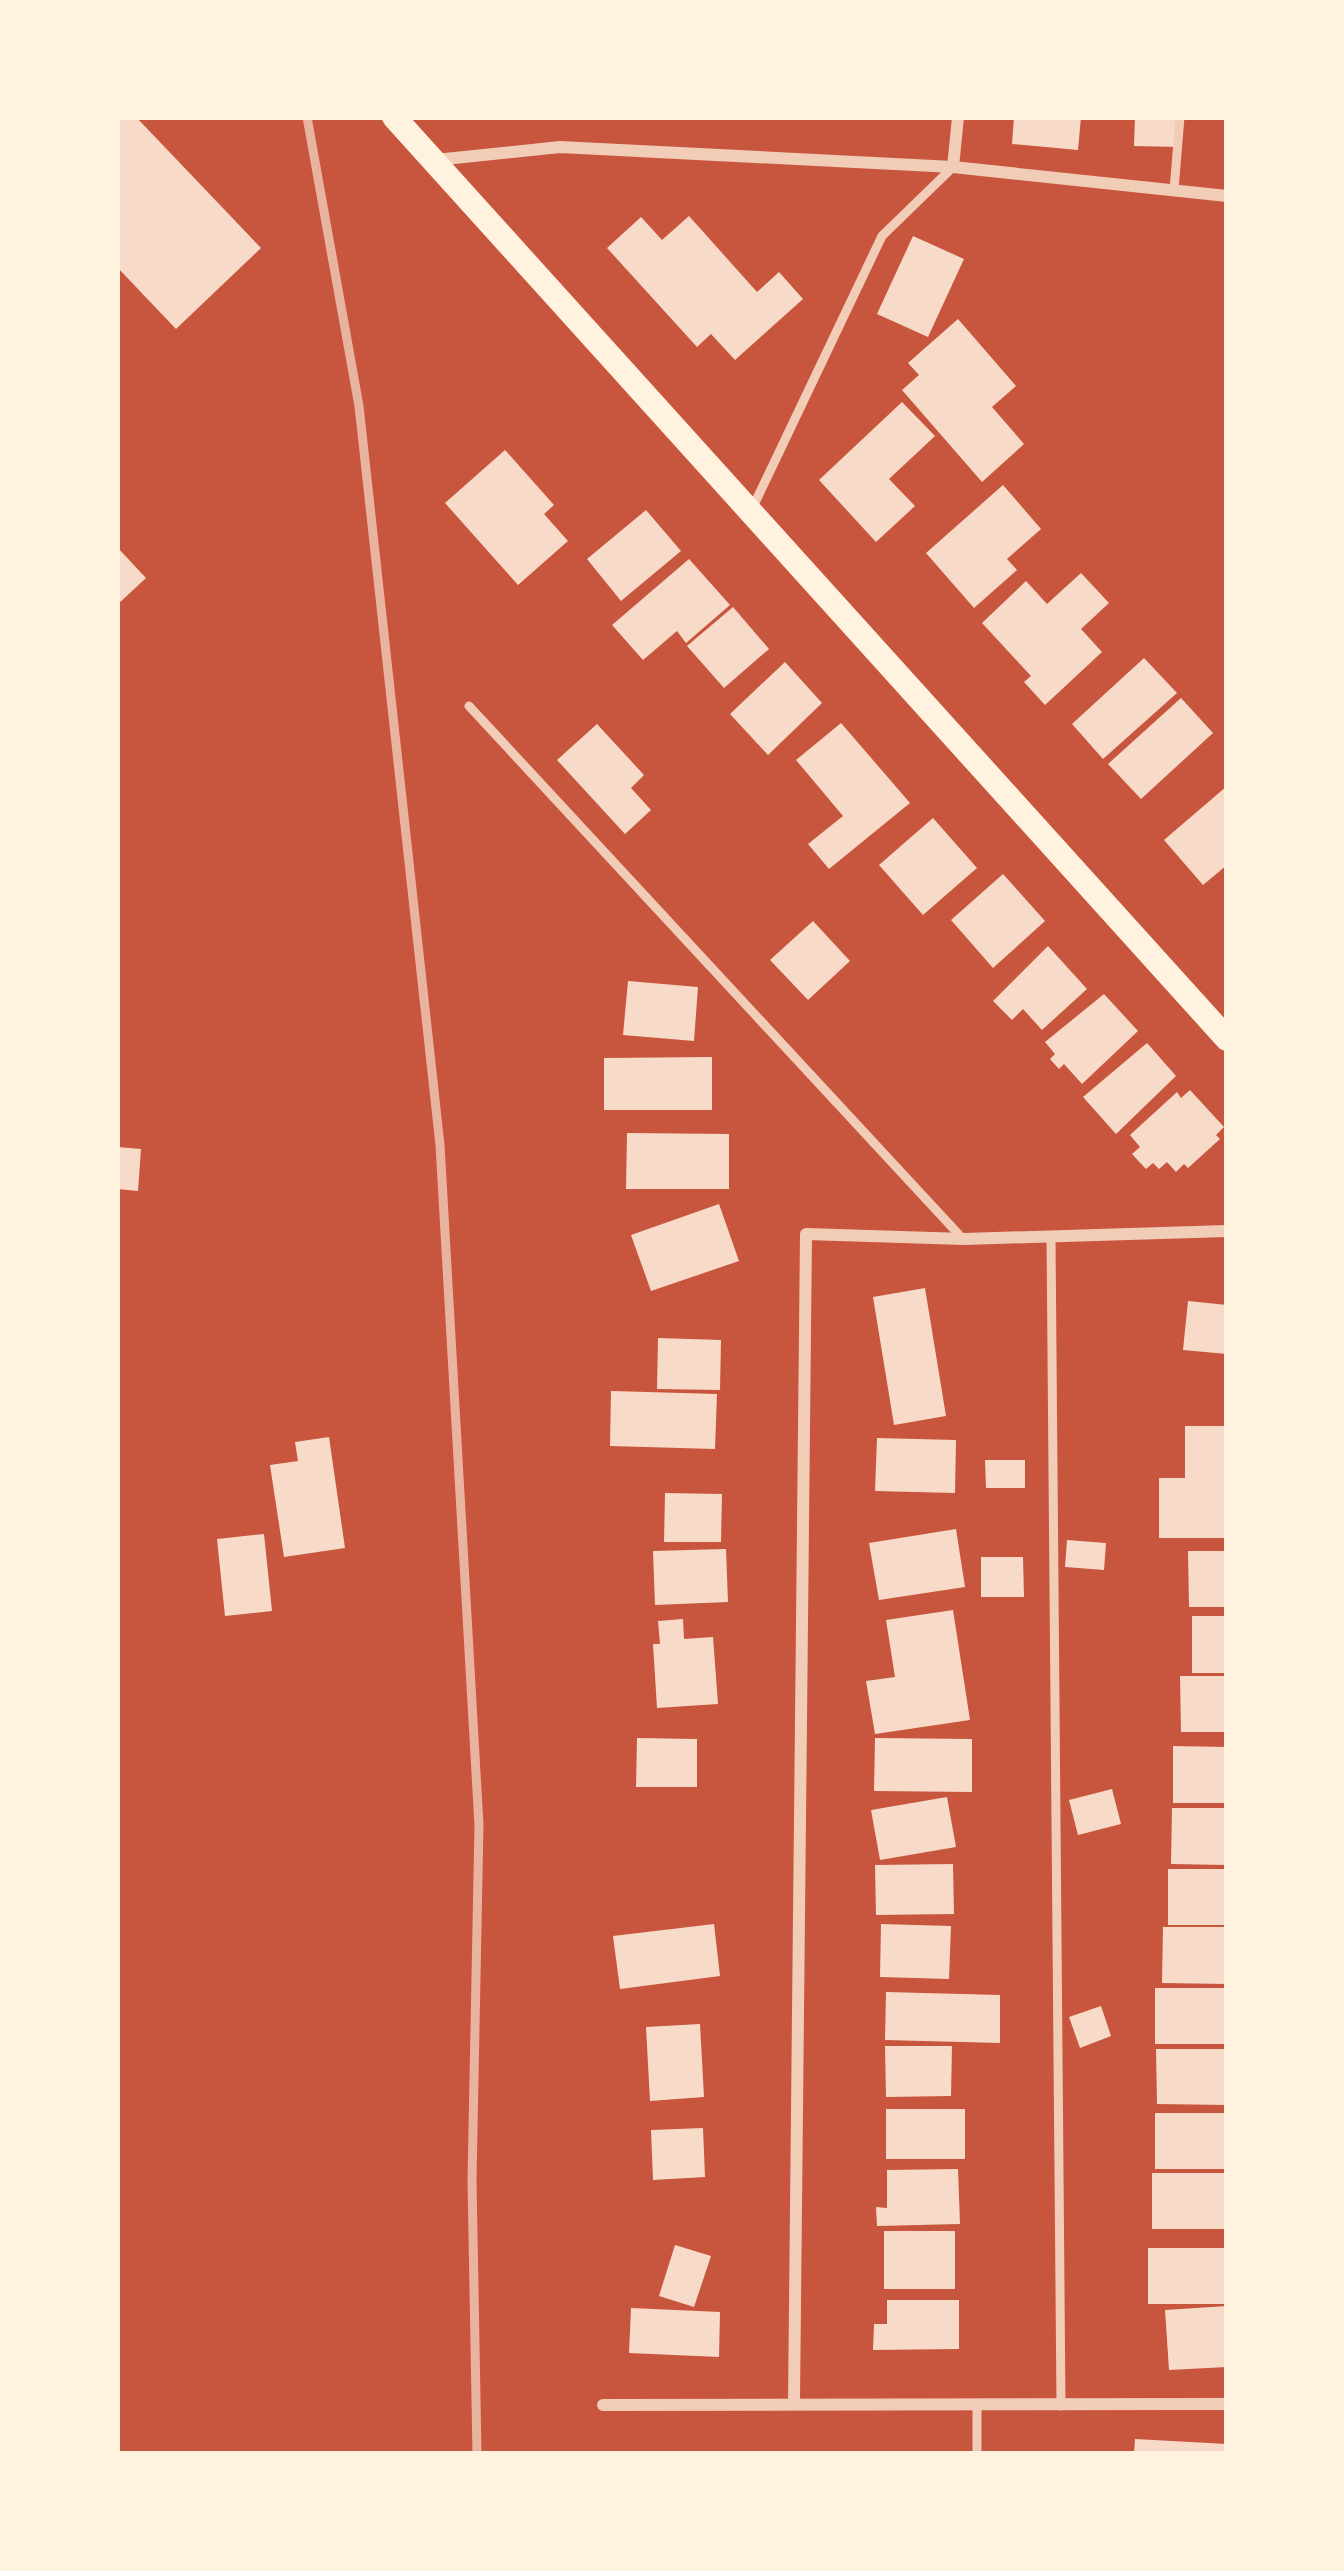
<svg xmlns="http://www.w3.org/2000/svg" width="1344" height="2571" font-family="Montserrat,sans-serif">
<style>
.building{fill:#f7dbc8}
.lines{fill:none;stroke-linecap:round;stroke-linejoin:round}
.service{stroke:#f1ccb7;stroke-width:9}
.minor{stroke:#f1ccb7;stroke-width:12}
.secondary{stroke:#fff3e0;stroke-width:24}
.rail{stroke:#e9b49f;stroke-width:9}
</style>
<rect width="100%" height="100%" fill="#c8553d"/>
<g class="building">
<path d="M117,117H136L261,248L176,329L117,267Z"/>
<path d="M1014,117H1081L1078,150L1012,144Z"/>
<path d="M1135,117H1180L1179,147L1134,146Z"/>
<path d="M689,216L757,292L779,272L803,299L735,360L711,334L697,347L607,248L641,217L662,240Z"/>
<path d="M913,236L964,259L928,337L877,314Z"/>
<path d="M958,319L1016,386L992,407L1024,444L982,482L902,390L919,375L908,363Z"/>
<path d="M902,402L935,436L889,479L915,506L876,542L819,480Z"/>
<path d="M505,450L554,505L544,514L568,541L518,585L445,503Z"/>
<path d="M1003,485L1041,529L1007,559L1017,570L974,608L926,553Z"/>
<path d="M646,510L681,551L621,601L587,559Z"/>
<path d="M117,547L146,578L117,605Z"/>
<path d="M689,559L730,605L686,643L677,631L643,660L612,625Z"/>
<path d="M1081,573L1109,603L1081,629L1102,652L1045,705L1024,682L1031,676L982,623L1026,581L1047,604Z"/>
<path d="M733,607L769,649L724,688L687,646Z"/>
<path d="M1144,658L1177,693L1103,759L1072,724Z"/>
<path d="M785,662L822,703L768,755L730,714Z"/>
<path d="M1181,698L1213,733L1141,799L1108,764Z"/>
<path d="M841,723L910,803L829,869L808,844L843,816L796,760Z"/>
<path d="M597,724L644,775L631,788L651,810L625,834L557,760Z"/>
<path d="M1227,786V865L1203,885L1164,840Z"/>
<path d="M933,818L977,868L923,915L879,865Z"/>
<path d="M1003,874L1045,921L993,968L951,920Z"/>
<path d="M813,921L850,961L808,1000L770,960Z"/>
<path d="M1048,946L1087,989L1042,1030L1023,1009L1012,1020L993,1001Z"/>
<path d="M628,981L698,987L694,1041L623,1035Z"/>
<path d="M1104,994L1138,1031L1082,1084L1064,1064L1059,1069L1050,1059L1055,1054L1045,1042Z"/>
<path d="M1147,1043L1176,1076L1116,1134L1083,1097Z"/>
<path d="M712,1057V1110H604V1058Z"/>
<path d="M1190,1090L1224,1127L1216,1135L1220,1139L1188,1168L1184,1164L1176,1172L1167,1162L1159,1169L1153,1163L1146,1169L1132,1154L1140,1147L1130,1135L1177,1092L1181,1098Z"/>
<path d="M627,1133L729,1134V1189H626Z"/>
<path d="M117,1147L141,1149L138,1191L117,1189Z"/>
<path d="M719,1204L739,1261L651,1291L631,1235Z"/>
<path d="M925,1288L946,1416L894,1425L873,1297Z"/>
<path d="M1188,1301L1227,1305V1354L1183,1350Z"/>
<path d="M658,1338L721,1340L720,1390L657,1389Z"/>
<path d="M611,1391L717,1394L715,1449L610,1446Z"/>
<path d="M1185,1426H1227V1538H1159V1478H1185Z"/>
<path d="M329,1437L345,1548L284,1557L270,1465L298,1461L295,1442Z"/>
<path d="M877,1438L956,1440L955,1493L875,1491Z"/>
<path d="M985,1460H1025V1488H986Z"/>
<path d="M665,1493L722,1494L721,1542H664Z"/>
<path d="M956,1529L965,1587L879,1600L869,1543Z"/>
<path d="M264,1534L272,1611L225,1616L217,1539Z"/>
<path d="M1067,1540L1106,1543L1104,1570L1065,1567Z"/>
<path d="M726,1549L728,1602L655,1605L653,1551Z"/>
<path d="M1188,1551H1227V1607H1189Z"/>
<path d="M981,1557H1023L1024,1597H981Z"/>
<path d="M953,1610L970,1720L875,1734L866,1681L895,1677L886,1620Z"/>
<rect x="1192" y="1616" width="35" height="57"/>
<path d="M683,1619L684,1639L713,1637L718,1704L657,1708L653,1644H660L658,1621Z"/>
<path d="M1180,1676H1227V1732H1181Z"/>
<path d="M637,1738L697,1739V1787H636Z"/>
<path d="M875,1738L972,1739V1792L874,1791Z"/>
<path d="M1173,1746L1227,1747V1803H1173Z"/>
<path d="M1112,1789L1121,1824L1078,1835L1069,1800Z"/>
<path d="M947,1797L956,1847L880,1860L871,1810Z"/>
<path d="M1172,1808H1227V1865L1171,1864Z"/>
<path d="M953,1864L954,1914L876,1915L875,1865Z"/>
<rect x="1168" y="1869" width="59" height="56"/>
<path d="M714,1924L720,1976L620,1989L613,1936Z"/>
<path d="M881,1924L951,1926L949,1979L880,1977Z"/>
<path d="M1163,1927H1227V1984L1162,1983Z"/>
<rect x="1155" y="1988" width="72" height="56"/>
<path d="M886,1992L1000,1995V2043L885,2040Z"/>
<path d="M1101,2006L1111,2036L1080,2048L1069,2017Z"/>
<path d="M700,2024L704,2097L650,2101L646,2027Z"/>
<path d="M885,2046H952L951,2096L886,2097Z"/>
<path d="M1156,2049H1227V2105L1157,2104Z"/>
<rect x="886" y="2109" width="79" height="50"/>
<rect x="1155" y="2113" width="72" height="56"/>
<path d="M703,2128L705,2177L653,2180L651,2130Z"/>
<path d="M958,2169L960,2224L877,2226L876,2207L887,2208V2170Z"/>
<rect x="1152" y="2173" width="75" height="56"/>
<rect x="884" y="2231" width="71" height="58"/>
<path d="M675,2245L711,2256L694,2307L659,2296Z"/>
<rect x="1148" y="2248" width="79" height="56"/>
<path d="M887,2300H959V2349L873,2350L874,2324H887Z"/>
<path d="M1227,2306V2367L1169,2370L1165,2310Z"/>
<path d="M631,2308L720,2312L719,2357L629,2353Z"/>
<path d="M1135,2439L1227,2444V2454H1134Z"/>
</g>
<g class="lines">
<g class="service">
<path d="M1174,190L1180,117"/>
<path d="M752,509L882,236L953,167"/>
<path d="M469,706L963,1239"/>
<path d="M1051,1237L1061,2406"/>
<path d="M977,2454V2407"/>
</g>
<g class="minor">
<path d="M435,160L560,147L953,167L1227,196"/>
<path d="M953,167L958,117"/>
<path d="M794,2402L806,1234L964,1239L1227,1231"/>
<path d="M603,2405L1227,2404"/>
</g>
<path class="secondary" d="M394,117L1227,1039"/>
<path class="rail" d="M307,117L359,406L440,1145L479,1825L472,2180L477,2454"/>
</g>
<rect width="1344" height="2571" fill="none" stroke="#fff3e0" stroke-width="240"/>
</svg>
